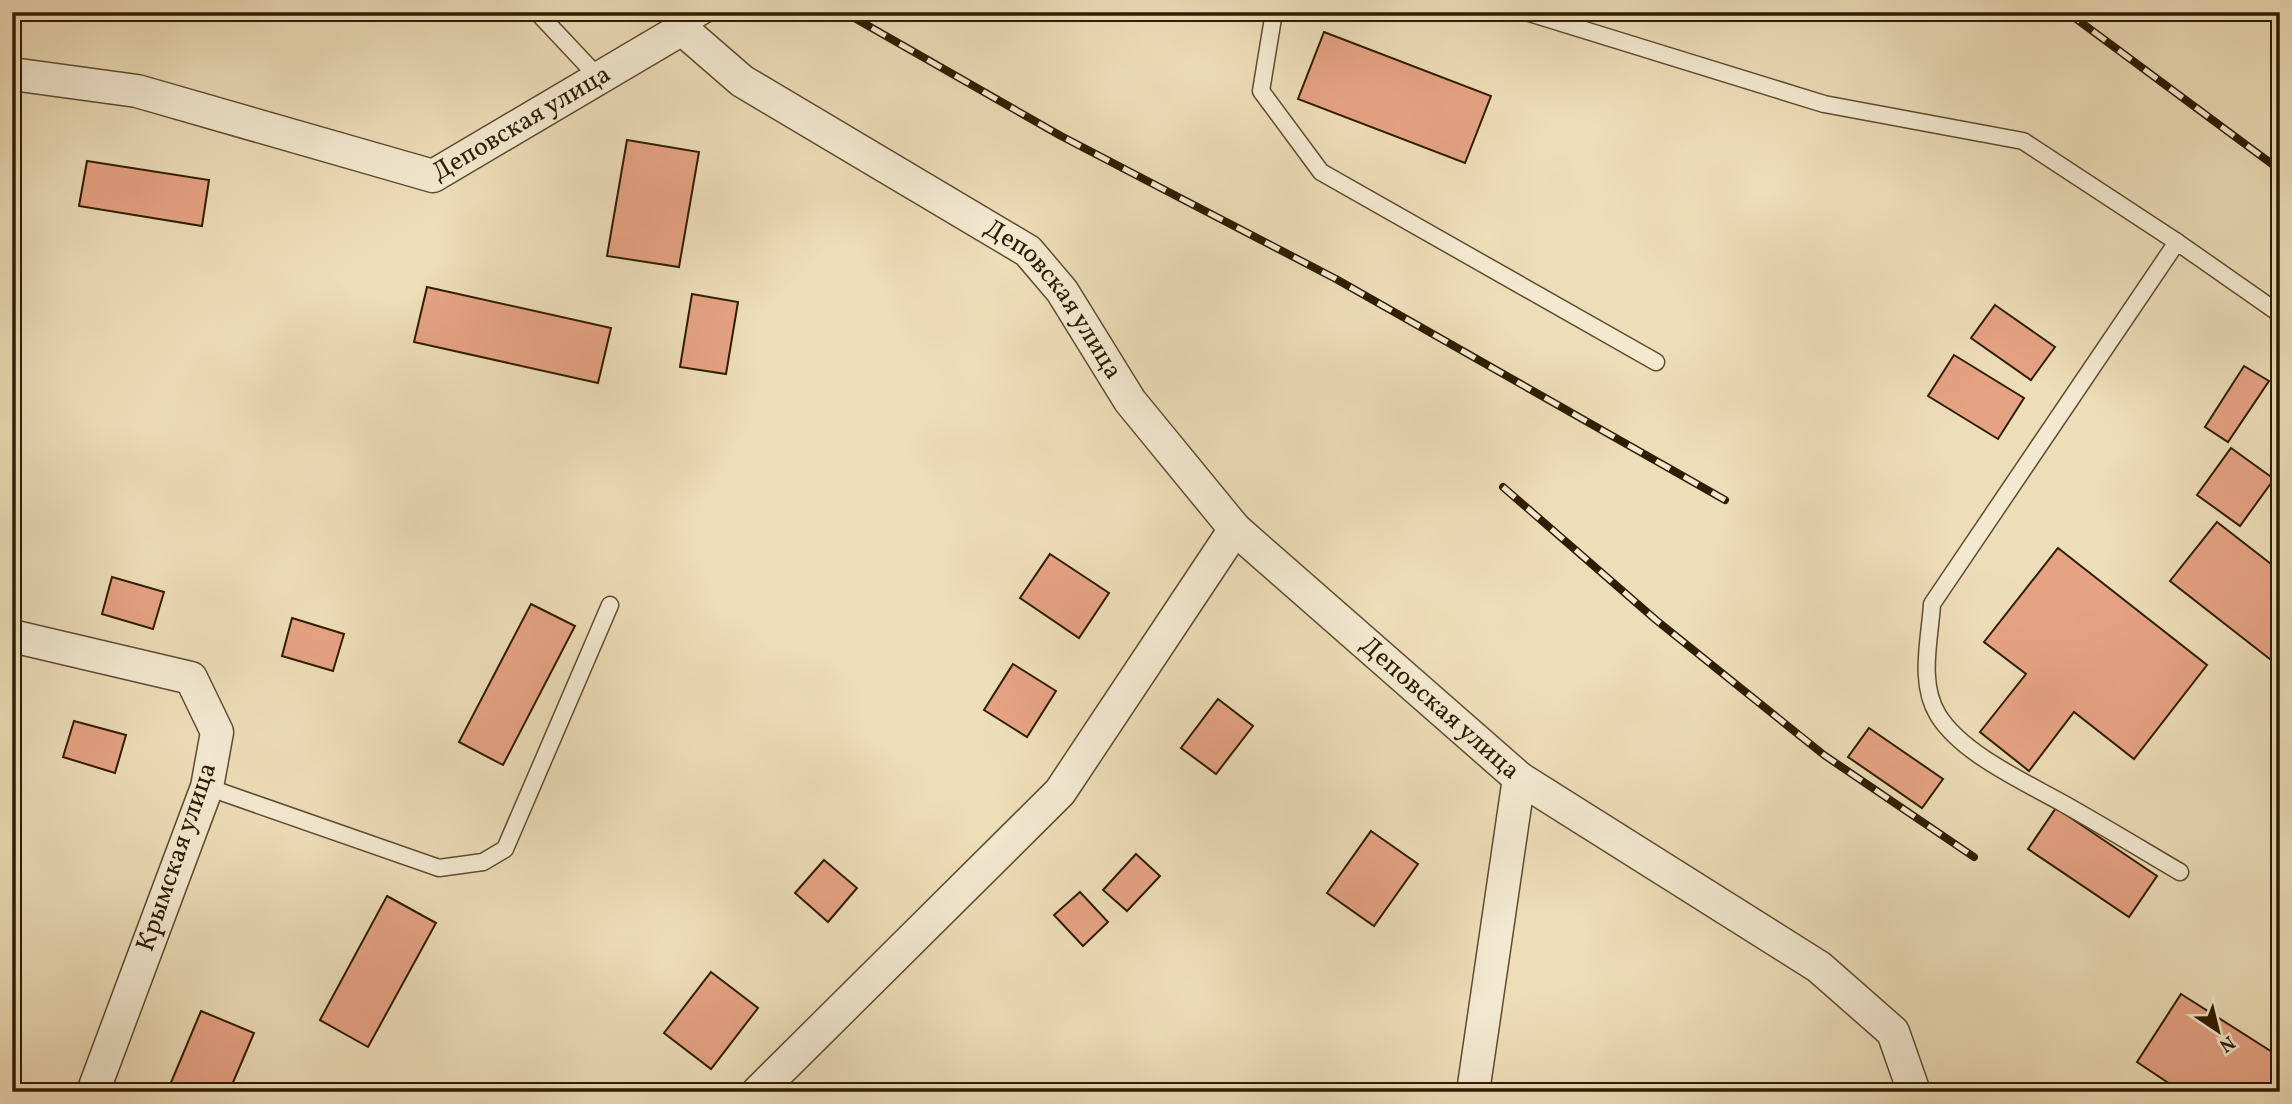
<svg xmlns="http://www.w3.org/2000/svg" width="2292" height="1104" font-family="Vollkorn,serif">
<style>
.building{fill:#e6a384;stroke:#2f1d01;stroke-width:2}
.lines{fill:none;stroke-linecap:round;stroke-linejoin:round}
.lane-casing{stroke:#5e4d2f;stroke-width:19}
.street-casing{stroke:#5e4d2f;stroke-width:35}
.lane{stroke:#f3e9d1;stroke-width:16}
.street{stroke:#f3e9d1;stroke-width:32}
.rail-casing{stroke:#2f1d01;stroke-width:8}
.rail{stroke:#f3e9d1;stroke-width:5;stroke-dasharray:16;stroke-linecap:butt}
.labels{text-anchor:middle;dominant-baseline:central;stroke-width:6;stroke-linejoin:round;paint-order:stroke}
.street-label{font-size:26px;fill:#2f1d01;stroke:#f3e9d1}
</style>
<rect width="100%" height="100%" fill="#edddb8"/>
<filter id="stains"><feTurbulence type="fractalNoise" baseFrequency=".00286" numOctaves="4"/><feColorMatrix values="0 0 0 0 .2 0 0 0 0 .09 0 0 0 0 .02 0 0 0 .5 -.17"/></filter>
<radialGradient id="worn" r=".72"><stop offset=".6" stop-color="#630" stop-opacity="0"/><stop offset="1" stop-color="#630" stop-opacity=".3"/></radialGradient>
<g class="building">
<path d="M1324,32L1491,96L1465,163L1298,99Z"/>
<path d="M627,140L699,152L679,267L607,256Z"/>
<path d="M87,161L209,180L202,226L79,206Z"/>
<path d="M427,287L611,328L598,383L414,342Z"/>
<path d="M692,294L738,302L726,374L680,367Z"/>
<path d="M1995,305L2055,347L2031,380L1971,338Z"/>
<path d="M1954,355L2024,398L1998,439L1928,396Z"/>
<path d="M2244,366L2269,381L2228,442L2205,427Z"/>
<path d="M2231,448L2274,479L2240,526L2197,495Z"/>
<path d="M2217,522L2280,571V667L2170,581Z"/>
<path d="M2058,548L2207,665L2134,759L2074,712L2029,771L1980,732L2026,674L1984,642Z"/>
<path d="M1050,554L1109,593L1079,638L1020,598Z"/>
<path d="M12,557L19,559L12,584Z"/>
<path d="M112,577L164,592L153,629L102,614Z"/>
<path d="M531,604L575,626L503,765L459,742Z"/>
<path d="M292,618L344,634L333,671L282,656Z"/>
<path d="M1013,664L1056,691L1027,737L984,710Z"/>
<path d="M1218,699L1253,726L1216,774L1181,748Z"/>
<path d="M74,721L126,735L115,773L63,757Z"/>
<path d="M1869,728L1943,779L1922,808L1848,757Z"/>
<path d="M2056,808L2157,876L2129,917L2028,849Z"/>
<path d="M1371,831L1418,864L1374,926L1327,893Z"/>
<path d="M1136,854L1160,876L1127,911L1103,890Z"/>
<path d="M824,860L857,888L828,922L795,893Z"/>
<path d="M1080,892L1108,922L1083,946L1054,915Z"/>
<path d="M387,896L436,923L368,1047L320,1020Z"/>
<path d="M711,972L758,1008L711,1069L664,1033Z"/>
<path d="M2181,994L2280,1057V1092H2182L2137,1062Z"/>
<path d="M201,1011L254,1033L229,1092H167Z"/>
</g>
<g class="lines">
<defs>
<g id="lane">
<path d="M537,12L599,78"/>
<path d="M1274,12L1261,91L1321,172L1656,362"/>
<path d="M1526,12L1824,104L2023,141L2177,242"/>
<path d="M682,29L710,12"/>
<path d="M207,787L439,868L483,862L505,849L610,605"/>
<path d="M2180,872C2141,849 2103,826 2064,804C2025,782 1962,754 1938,715C1918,682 1930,639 1932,604L2177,242L2280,314"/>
</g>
<g id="street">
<path id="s1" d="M12,74L137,91L433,176L682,29L742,81L1028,251L1062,291L1130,401L1235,529L1519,778L1819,967L1893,1032L1914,1092"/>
<path d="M12,636L191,678L217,732L207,787L93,1092"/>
<path d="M758,1092L1060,792L1235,529"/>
<path d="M1473,1092L1519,778"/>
</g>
</defs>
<use href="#lane" class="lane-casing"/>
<use href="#street" class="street-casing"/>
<use href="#lane" class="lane"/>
<use href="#street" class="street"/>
<defs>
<g id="rail">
<path d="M844,12L1061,136L1336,279L1725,500"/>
<path d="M2067,12L2280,170"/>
<path d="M1503,487L1656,620L1824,755L1974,857"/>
</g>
</defs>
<use href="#rail" class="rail-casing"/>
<use href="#rail" class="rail"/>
</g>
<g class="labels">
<g class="street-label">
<text stroke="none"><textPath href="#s1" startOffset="537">Деповская улица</textPath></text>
<text stroke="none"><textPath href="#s1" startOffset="1188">Деповская улица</textPath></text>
<text stroke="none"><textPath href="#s1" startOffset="1755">Деповская улица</textPath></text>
<text transform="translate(177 857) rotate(-71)">Крымская улица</text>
</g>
</g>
<rect width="2292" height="1104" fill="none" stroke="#edddb8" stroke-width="42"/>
<rect x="14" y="14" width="2264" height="1076" fill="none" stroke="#2f1d01" stroke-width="3.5"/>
<rect x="21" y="21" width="2250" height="1062" fill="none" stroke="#2f1d01" stroke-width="2"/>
<g transform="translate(2218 1031) rotate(145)" stroke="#f3e9d1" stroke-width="5" paint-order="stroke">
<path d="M0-5L12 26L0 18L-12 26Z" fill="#2f1d01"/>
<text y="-10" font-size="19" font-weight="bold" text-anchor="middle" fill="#2f1d01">N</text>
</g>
<rect width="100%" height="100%" filter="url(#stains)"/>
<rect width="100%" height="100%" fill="url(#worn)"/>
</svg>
